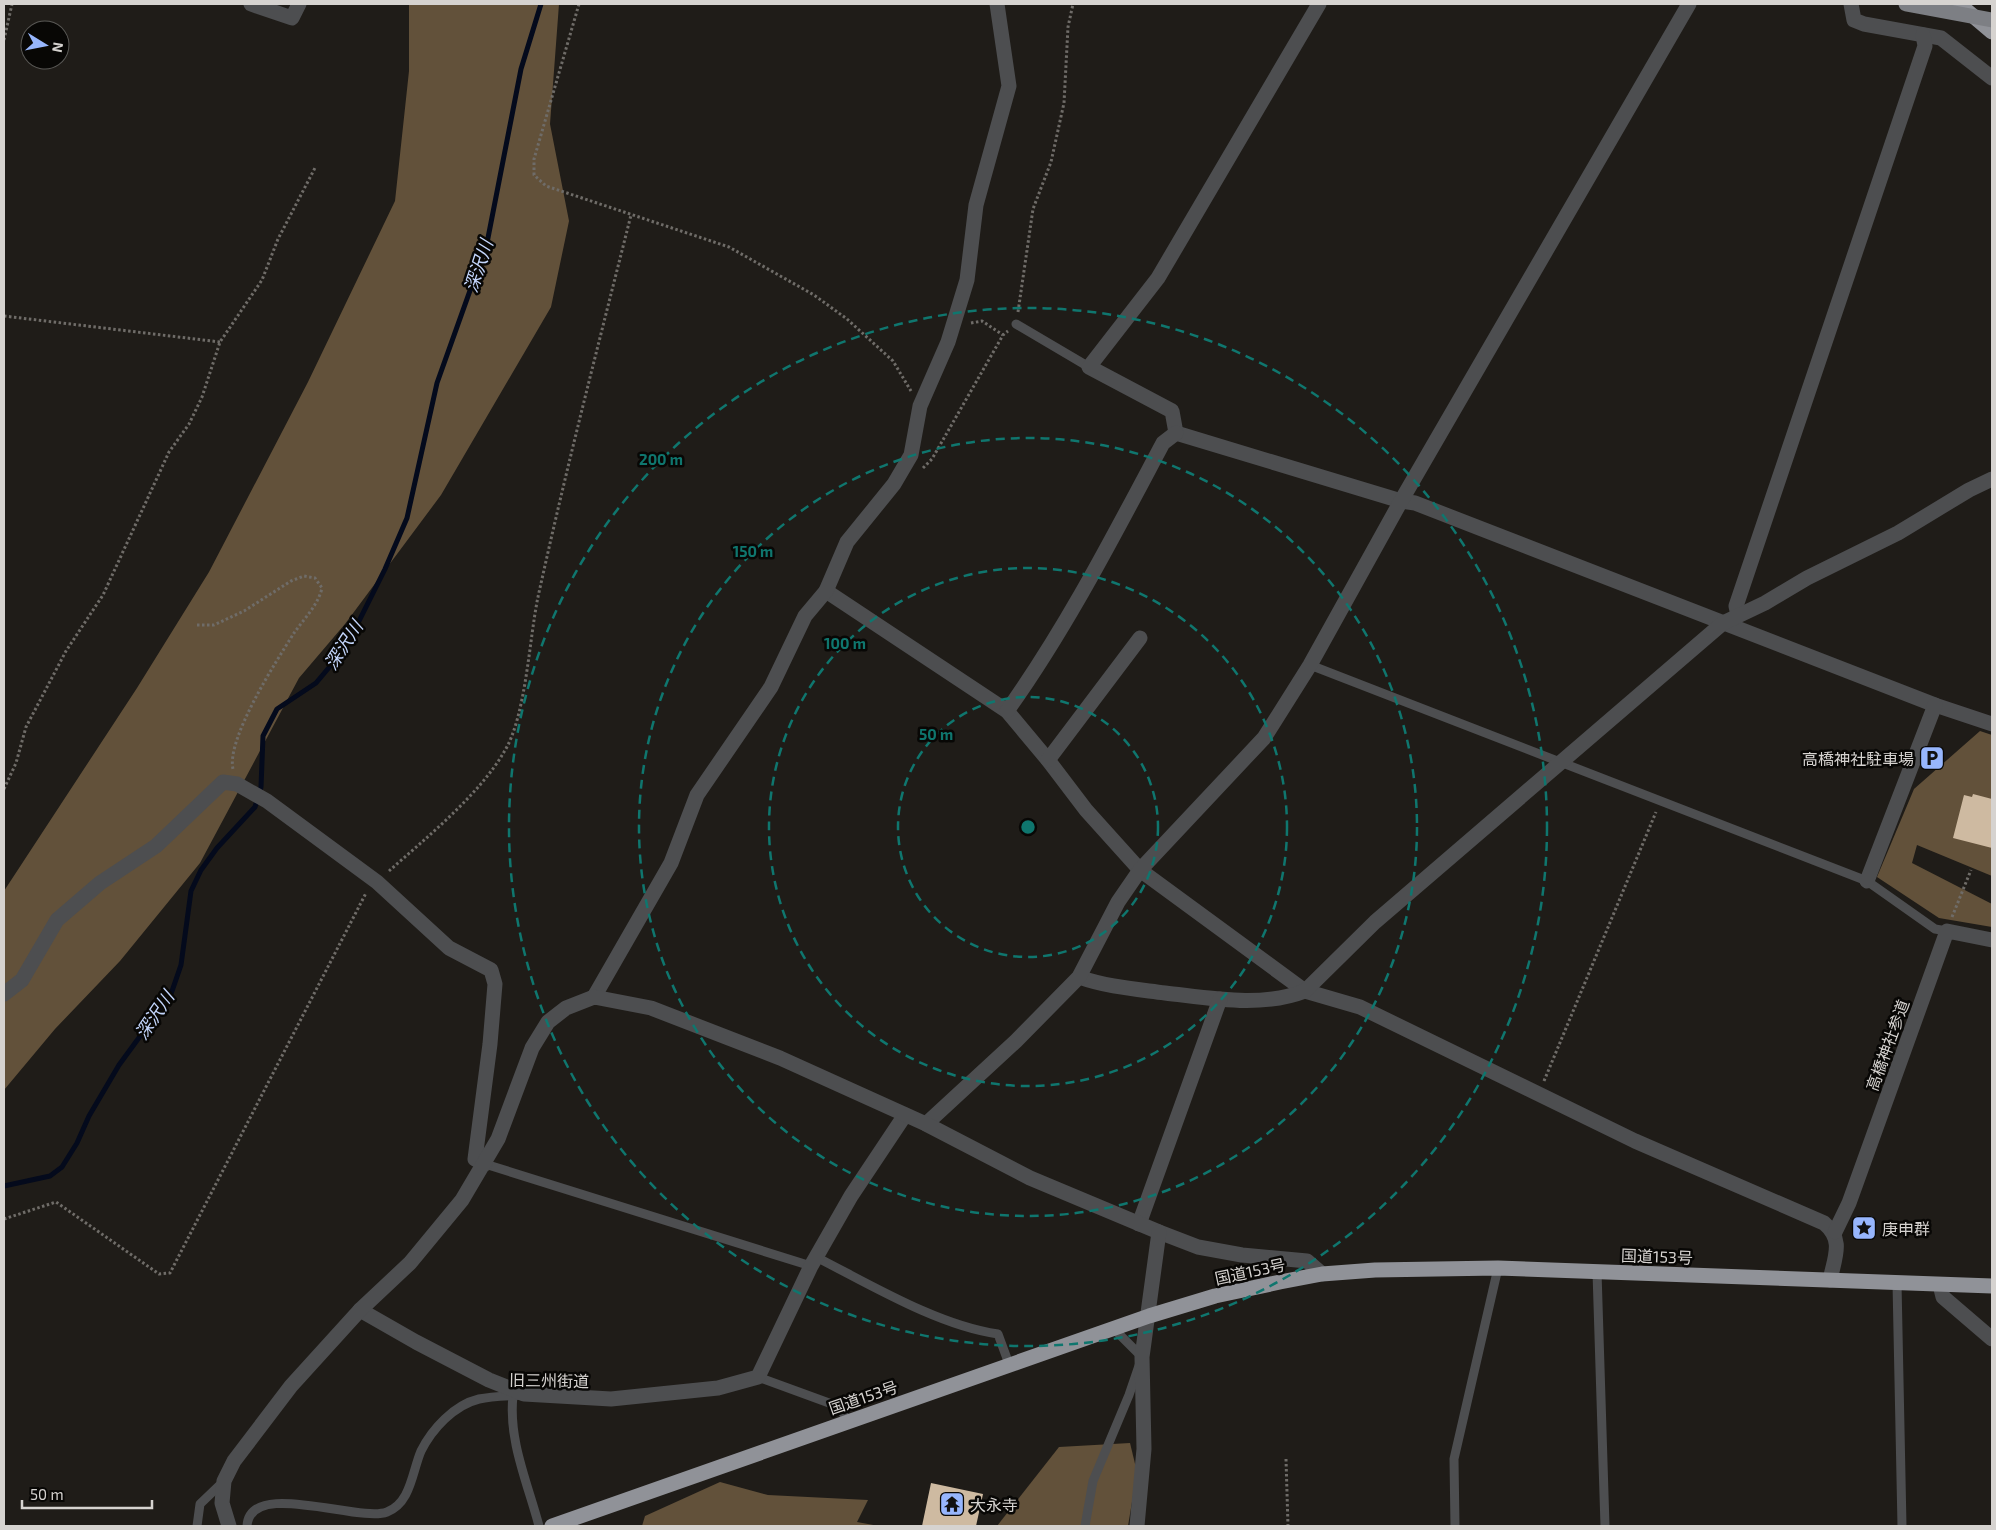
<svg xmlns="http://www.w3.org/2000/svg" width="1996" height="1530" font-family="'Exo 2','Noto Sans JP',sans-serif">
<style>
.forest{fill:#62513a}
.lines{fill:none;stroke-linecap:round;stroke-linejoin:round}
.stream{stroke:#040a1c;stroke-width:5}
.building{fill:#cebaa1}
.path{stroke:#6f6c68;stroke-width:3;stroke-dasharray:2.5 2.5;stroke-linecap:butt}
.lane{stroke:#4d4e50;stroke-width:9}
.street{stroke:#4d4e50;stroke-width:15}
.highway{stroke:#909298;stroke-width:15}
.primary-bridge{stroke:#7d7f84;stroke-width:15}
.ring{fill:none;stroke:#0f766e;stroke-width:2.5;stroke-dasharray:9 6}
.labels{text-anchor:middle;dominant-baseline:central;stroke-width:5;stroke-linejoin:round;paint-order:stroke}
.poi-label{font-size:16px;fill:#d6d3d0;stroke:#080705;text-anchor:start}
.street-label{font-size:16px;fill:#d6d3d0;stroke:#080705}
.water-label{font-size:18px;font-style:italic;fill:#c3d5fb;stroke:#080705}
.centre{fill:#0f766e;stroke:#080705;stroke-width:2.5}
.ring-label{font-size:15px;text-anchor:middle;font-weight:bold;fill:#0f766e;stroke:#080705;stroke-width:5;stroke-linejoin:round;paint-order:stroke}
</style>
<rect width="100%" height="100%" fill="#1f1c18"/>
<g class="forest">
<path d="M409,4H559L550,124L569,221L551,307L441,495L345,624L299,678L200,863L120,961L55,1029L4,1090V891L137,688L209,572L308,382L395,201L409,71Z"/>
<path d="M1980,731L1992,735V876L1917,845L1912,863L1992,904V927L1939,918L1877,877L1914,789Z"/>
<path d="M1130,1443L1137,1472L1128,1526H997L1059,1447Z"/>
<path d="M720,1482L768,1495L868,1500L857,1522L879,1526H642L645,1516Z"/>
</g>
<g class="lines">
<path class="stream" d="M4,1186L50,1176L62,1167L77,1143L89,1116L119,1065L171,994L181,965L191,891L201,870L217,848L255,807L261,787L263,736L277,709L316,683L337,658L355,629L385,569L407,518L437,383L487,243L521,69L541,4"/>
</g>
<g class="building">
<path d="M1973,794L1992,799V848L1953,838L1964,795L1972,797Z"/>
<path d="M931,1483L983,1494L976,1526H922Z"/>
</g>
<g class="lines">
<g class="path">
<path d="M579,4L534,159V175L546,186L729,247L814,295L847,319L893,361L911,391"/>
<path d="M4,40L12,4"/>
<path d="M1018,312L1033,209L1051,162L1064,103L1068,27L1073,4"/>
<path d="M4,316L220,342"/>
<path d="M971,323L982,321L1003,335"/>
<path d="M923,468L932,459L1003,335L1008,331"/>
<path d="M197,625H214L244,611L291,581L304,576L315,578L322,588C318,605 304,619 294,633C277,660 226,739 233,769"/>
<path d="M4,789L16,763L26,727L66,651L103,595L169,452L189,424L202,397L220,342L262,280L278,239L316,166"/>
<path d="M389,871C426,838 479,795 504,752C526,717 529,640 538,597C566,469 599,342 631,215"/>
<path d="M1952,917L1971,870"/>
<path d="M1544,1081L1656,812"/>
<path d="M4,1219L56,1202L159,1274L170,1273L366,893"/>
<path d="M1286,1459L1288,1526"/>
</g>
<g class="lane">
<path d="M1016,324L1089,367"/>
<path d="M1310,665L1867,881L1935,929L1947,931"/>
<path d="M485,1164L811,1266"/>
<path d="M816,1257C869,1284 939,1326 998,1334L1009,1364"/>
<path d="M1597,1272L1605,1526"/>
<path d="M1897,1283L1902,1526"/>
<path d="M758,1377L840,1407L847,1421"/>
<path d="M513,1396C508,1440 528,1484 539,1526"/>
<path d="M197,1526L200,1504L224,1481"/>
<path d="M247,1526C250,1478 359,1523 387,1512C411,1503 412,1472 421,1451C432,1429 454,1405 479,1399C492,1396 507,1396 521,1395"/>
<path d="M1085,1526L1093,1481L1129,1395L1142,1357L1113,1328"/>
<path d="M1455,1526L1454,1459L1498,1268"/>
</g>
<g class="street">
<path d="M251,4L292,18L299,4"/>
<path d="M1851,4L1854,20L1864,24L1941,38L1992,78"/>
<path d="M1176,433L1401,501L1415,503L1935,705L1992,724"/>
<path d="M1176,433L1172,411L1089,367L1158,278L1319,4"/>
<path d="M826,591L1007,711L1048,760L1086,810L1140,870L1305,991L1360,1007L1635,1141L1824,1223C1844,1240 1835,1256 1830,1280"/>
<path d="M1738,615L1736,606L1925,46L1923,35"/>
<path d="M1007,711C1067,627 1114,535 1163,443L1176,433"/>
<path d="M1048,760L1140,638"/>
<path d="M1867,881L1935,705"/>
<path d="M1079,977C1107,987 1135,989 1165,993C1210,998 1261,1008 1305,991L1375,922L1723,623L1765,603L1807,578L1898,533L1969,490L1992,479"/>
<path d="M4,994L22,980L57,920L100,883L156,846L223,782L237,784L267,801L377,882L449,948L491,970L495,984L490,1044L475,1159L485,1164"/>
<path d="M594,997L671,863L697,795L771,687L805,616L826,591L847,542L894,484L911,455L920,406L948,342L967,280L976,205L1009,86L997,4"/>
<path d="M926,1124L1016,1041L1079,977L1118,902L1140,870L1264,738L1310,665L1401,501L1689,4"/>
<path d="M1139,1224L1220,999"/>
<path d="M1835,1232L1849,1203L1947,931L1992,940"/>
<path d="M1940,1285L1943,1297L1992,1339"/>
<path d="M360,1310L416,1342L489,1380L524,1394L611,1399L718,1388L758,1377L811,1266L851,1196L905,1115"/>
<path d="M229,1526L222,1503L224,1481L234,1461L291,1386L360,1310L410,1263L462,1200L498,1139L532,1048L548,1022L566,1008L594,997L651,1008L780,1058L926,1124L1030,1178L1159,1232L1198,1247L1242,1255L1307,1261L1322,1274"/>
<path d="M1137,1526L1144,1449L1142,1357L1159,1232"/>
</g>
<g class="highway">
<path d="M1959,4L1992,32"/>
<path d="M552,1526L1149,1316L1215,1296L1280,1282L1322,1274L1375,1270L1498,1268L1992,1286"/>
</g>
<path class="primary-bridge" d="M1906,4L1992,20"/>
</g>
<g class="ring">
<circle cx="1028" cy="827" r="130"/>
<circle cx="1028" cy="827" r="259"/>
<circle cx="1028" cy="827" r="389"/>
<circle cx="1028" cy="827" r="519"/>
</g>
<defs>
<symbol id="parking-square" viewBox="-11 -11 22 22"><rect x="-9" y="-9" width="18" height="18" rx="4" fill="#97b6fd" stroke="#080705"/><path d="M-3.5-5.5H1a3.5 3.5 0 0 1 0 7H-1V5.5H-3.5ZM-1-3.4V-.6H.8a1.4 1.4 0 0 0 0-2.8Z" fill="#111"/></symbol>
<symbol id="sight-square" viewBox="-11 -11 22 22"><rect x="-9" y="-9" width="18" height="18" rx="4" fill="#97b6fd" stroke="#080705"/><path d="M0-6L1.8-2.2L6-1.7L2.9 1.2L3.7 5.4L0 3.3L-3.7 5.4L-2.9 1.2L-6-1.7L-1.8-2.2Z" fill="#111"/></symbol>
<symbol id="temple-square" viewBox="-11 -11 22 22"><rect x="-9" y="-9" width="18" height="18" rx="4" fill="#97b6fd" stroke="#080705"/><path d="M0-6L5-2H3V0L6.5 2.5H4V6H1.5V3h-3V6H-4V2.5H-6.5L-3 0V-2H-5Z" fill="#111"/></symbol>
</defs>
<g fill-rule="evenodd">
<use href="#parking-square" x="1918" y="744" width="28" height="28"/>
<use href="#sight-square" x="1850" y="1214" width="28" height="28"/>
<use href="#temple-square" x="938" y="1490" width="28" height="28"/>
</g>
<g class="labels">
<g class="poi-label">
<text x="1914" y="758" text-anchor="end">高橋神社駐車場</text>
<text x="1882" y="1228">庚申群</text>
<text x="970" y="1504">大永寺</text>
</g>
<g class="street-label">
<text transform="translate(1887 1045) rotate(-70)">高橋神社参道</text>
<text transform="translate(1657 1256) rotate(2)">国道153号</text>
<text transform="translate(1250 1271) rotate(-12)">国道153号</text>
<text transform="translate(549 1380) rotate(1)">旧三州街道</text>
<text transform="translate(863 1397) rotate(-19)">国道153号</text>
</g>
<g class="water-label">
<text transform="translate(478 266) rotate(-72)">深沢川</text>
<text transform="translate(343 645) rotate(-57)">深沢川</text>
<text transform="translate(154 1015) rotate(-56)">深沢川</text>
</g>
</g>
<circle cx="1028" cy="827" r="8" class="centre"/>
<g class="ring-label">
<text x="661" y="465">200 m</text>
<text x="753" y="557">150 m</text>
<text x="845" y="649">100 m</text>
<text x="936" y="740">50 m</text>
</g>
<rect width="1996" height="1530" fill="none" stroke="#d6d3d0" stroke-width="10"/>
<g transform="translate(45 45) rotate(100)"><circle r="24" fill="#080705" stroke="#5a5956"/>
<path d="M0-4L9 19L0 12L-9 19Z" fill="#97b6fd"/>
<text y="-8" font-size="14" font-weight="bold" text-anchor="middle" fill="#d6d3d0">N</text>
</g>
<path d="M22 1500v8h130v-8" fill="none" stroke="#d6d3d0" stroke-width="2.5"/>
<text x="30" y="1500" font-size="15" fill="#d6d3d0" stroke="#080705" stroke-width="4" paint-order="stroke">50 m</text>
</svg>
